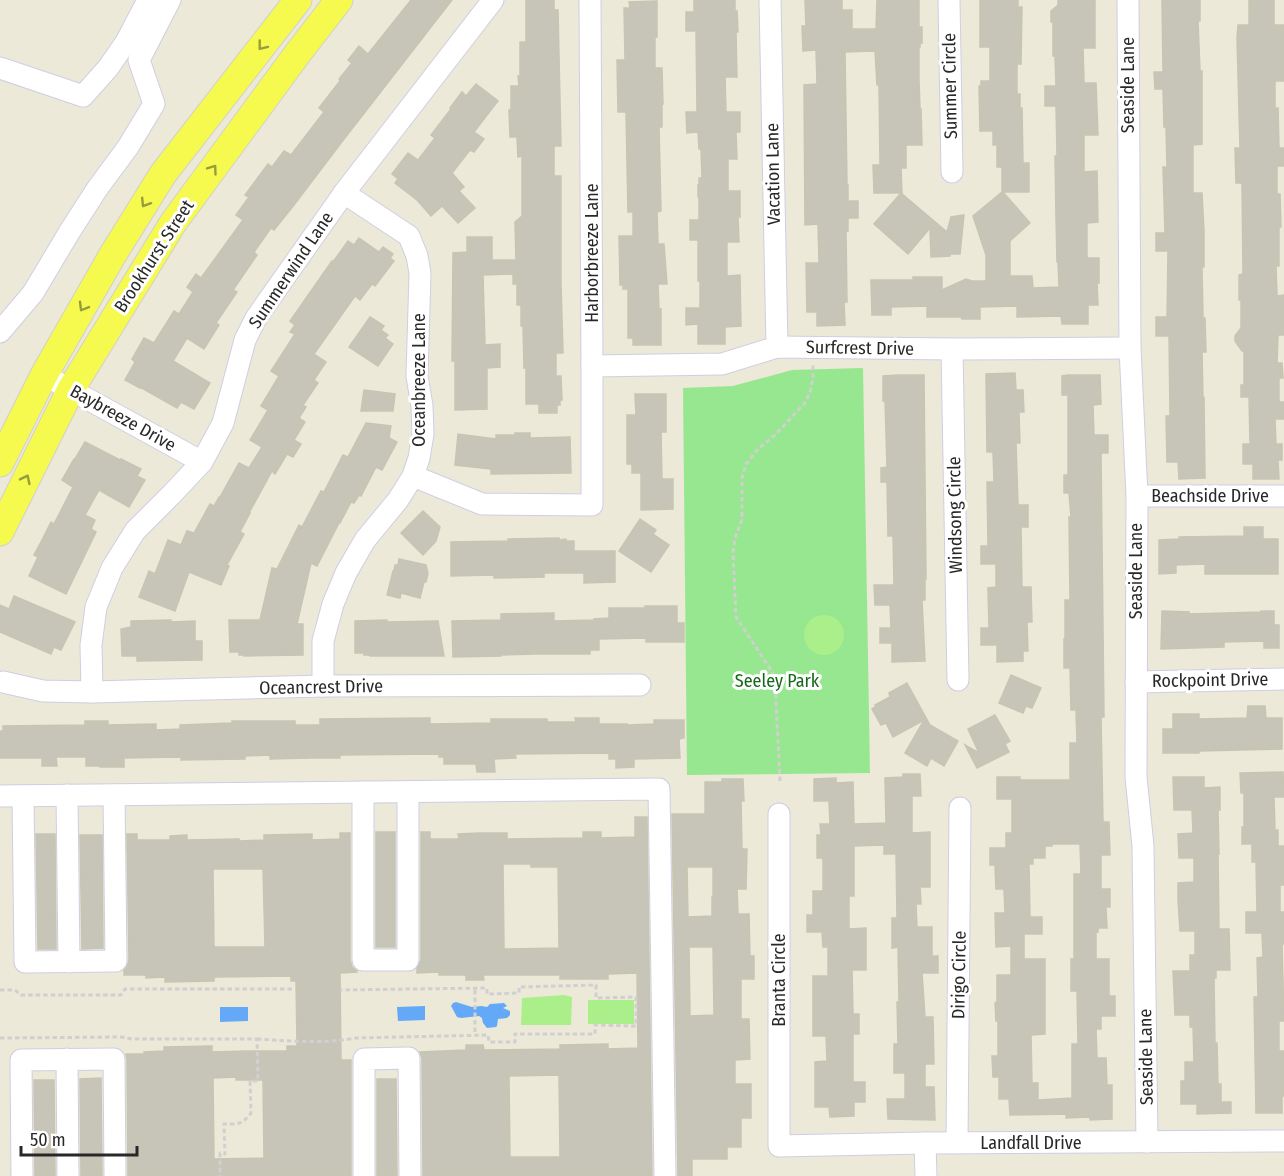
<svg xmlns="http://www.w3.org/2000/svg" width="1284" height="1176" font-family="'Fira Sans Condensed',sans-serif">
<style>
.green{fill:#97e790}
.pitch{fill:#abef8b}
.water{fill:#63a9f7}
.building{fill:#c7c5b8;stroke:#c7c5b2;stroke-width:1.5;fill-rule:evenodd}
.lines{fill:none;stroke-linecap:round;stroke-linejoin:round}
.minor-casing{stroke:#cfcee3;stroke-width:23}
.major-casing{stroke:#d0d0d0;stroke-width:29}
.path{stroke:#d0d0d0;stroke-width:3;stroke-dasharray:4.5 3;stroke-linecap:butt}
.minor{stroke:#fff;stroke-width:21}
.major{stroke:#f6fa4f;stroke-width:27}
.oneway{stroke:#999c3d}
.labels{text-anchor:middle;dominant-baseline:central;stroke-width:6;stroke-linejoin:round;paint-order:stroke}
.street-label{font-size:18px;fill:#282828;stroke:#fff}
.park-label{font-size:18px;fill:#146919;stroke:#fff}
</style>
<rect width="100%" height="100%" fill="#ece9d8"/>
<path class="green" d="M863,368L870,773L687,775L683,388L733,386L792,370Z"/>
<g class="pitch">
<circle cx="824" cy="635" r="20"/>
<path d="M564,995L572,997L571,1025H521L522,998Z"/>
<rect x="588" y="1000" width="46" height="24"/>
</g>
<g class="water">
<path d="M456,1002L472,1007L481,1006L487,1007L490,1004L504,1003L507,1006L503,1008L510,1011V1015L507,1018L498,1019L497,1026L496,1027L487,1028L483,1023L482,1018L479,1016L461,1018L457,1017L451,1006L453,1003Z"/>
<path d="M425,1006V1020L398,1021L397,1007Z"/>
<path d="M220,1007H248V1021L220,1022Z"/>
</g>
<g class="building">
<path d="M411,0H452L341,143L294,205L274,230L271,228L254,252L257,255L233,290L237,292L216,323L219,325L204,349L187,338L173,361L210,383L194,409L181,402L177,408L140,387V388L125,380L135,362L132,359L144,338L154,343L174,311L179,314L193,292L187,287L196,274L201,278L243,220L236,215L249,197L245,195L268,164L272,167L284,151L291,155L324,112L319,108L340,81L339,79L352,63L348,60L359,46L368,54Z"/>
<path d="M526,0H554V10H558L561,146H554V176H561V284L563,353H556V376H561L562,400H560V405H557V413H539V404H526V368H524L523,326H521V305H517V284H513V274L483,275L485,345L500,344V367L487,368V409L455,410V361H452L453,253L467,252V237H492V260H516L515,222L522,216V156L518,157L517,137H510L509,110L511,111V86H519L518,76H520V42H526Z"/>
<path d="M694,0H735V11H737L738,32H736L737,77H725L726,112H740V132H736L737,159H728V191H740V217H738L739,242H727V276L740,275L741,326L725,327V344H698V324L686,325V308H700V281H698V240H690V220H699V197H698V185L699,184V178H702L701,149H699L698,132L687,133L686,112H697L696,31H686V12H694Z"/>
<path d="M805,0H842V10H852V29H876L877,0H919V27H922V43H920V47H919V80L920,109H921L922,145H906V168H901L902,193H874L873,165H880L879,85H877L875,51L845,52L847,185H848V201H858V218H848V231H846L847,302H844L845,325L817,326V312H807L806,263H819L818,224L805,225L804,85L817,84L816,50L803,51L802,26H806Z"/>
<path d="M980,0H1018V7H1022L1021,64H1017V94H1020V108H1022L1023,163H1029V192H1003L1030,223L1010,241V276H1032L1033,288L1059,287L1058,262H1057L1056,218L1055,156H1057L1056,106H1045V86H1056L1055,56H1053V22H1051V11L1058,5V0H1095V48H1083L1084,83H1096L1098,135H1084V172L1097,171L1098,222L1087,223V258H1099V283H1097L1098,305H1088V324H1062L1061,316L1017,317V306L980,307V319H962L961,317H927V306L891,307V315H872L871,280H913V277H942V290L966,279L972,281H986V255L973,216L1002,192V167H997V145H993V131H980L979,86H981V81H990V47H980Z"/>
<path d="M1162,0H1200V21H1198L1200,71H1202V144L1193,145V193H1202L1204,232V267H1202L1203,318H1205L1206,352H1202L1203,399L1204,398L1205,478L1179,479L1178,462H1167L1166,416H1170L1169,336H1156V317H1167L1168,251H1156V233H1165L1163,167H1167L1166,127H1164L1163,89H1155L1154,72H1163Z"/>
<path d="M1249,0H1274V25H1284V81H1275V108H1278L1279,148H1284V166H1277V194H1280L1281,227H1279V266H1276L1277,296L1284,295V335H1278L1277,363H1282L1283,378H1279V402H1284V419H1275L1276,444H1282V460H1278L1279,479H1253V464H1243V444H1250L1249,397H1241V385H1244V351H1242L1235,341V336L1241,328V300H1239V275L1243,274L1242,183H1236L1235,148H1240L1237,38L1238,25H1249Z"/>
<path d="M657,1V37H655V68H662L663,104H662V127H659L661,211L657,212L658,244H664L667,284H658L659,309H661V345H633V338H628V289H623V285H620L619,236H633V212H628L626,112H618L617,60H625L624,8H630L629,2Z"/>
<path d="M476,84L498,101L474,132L484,139L474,152L470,150L452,173L464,187L459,191L475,208L458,223L442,206L431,216L417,200L395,183L398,179L392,174L408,153L418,160L435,138L431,135L451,109L450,108L462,92L466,96Z"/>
<path d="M901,193L947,232L951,217L964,215L960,254H950V256L931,257L930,228L908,254L874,224Z"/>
<path d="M359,238L379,252L383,247L393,254L390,258L394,261L375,286L372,284L360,300L355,296L314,354L326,362L314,380L318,383L303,405L306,407L299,418L305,422L294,440L301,444L293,457L287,454L275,474L272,471L249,513H250L240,532L244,534L227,565L229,566L221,585L189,572L175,611L139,597L149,571L155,574L168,540L181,545L187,531L194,533L210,504L214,506L219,497H220L239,463L249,468L262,447L250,440L268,410L261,406L279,376L271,371L295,334L290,332L295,325L290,321L332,261L333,262L348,241L354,245Z"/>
<path d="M370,317L384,326L381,330L388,335L385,338L393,344L378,366L349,347Z"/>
<path d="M1015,373L1016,390H1023L1024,412H1019L1020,443H1016L1018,505H1028V527H1021L1022,587H1031L1032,622H1027L1028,651H1023V661L997,662V645H981V628H989L988,588L996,587V564H981V546H988L987,482H994L993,452H987L986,374Z"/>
<path d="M898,375H924L926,579H925V600H922L925,661L892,662V643H880V628H891L890,605H875L874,585H894L893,536H888L887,482H881V468L887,467L885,401H883V376Z"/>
<path d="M1068,375H1100L1101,404L1093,405L1094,435H1108V453H1101L1104,717H1101L1103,822H1109L1110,855H1101V889H1110V907H1106L1107,928H1098V932H1096V959H1109V996H1115V1016H1101V1029H1096L1097,1058H1106L1107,1085H1112V1119L1090,1120V1117L1066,1118V1114L1010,1115L1009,1099H999V1077H993L992,1056H998V1021H996L995,1003L997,1002V975H1011V946L996,947L995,913H1005L1004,889H996L995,865H990V848H1006V833H1012V799H997V777H1020V780H1070V743H1077L1076,710H1071L1070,668H1064V639H1065V600H1070L1069,517H1071L1069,493H1064V475H1068V395H1062V376ZM1052,844H1080L1081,874H1074V959H1071V991H1077L1078,1044H1072V1098L1038,1100V1083H1032L1031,1035L1045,1034V959H1024V934H1042V917H1030L1029,864H1033V858H1045V846H1052Z"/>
<path d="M364,390L395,394L393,411H361Z"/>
<path d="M635,394H666V432H661L662,479H673V509L641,510V473H632V464H627V415H636Z"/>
<path d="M366,423L391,426L389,438L397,442L382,470L376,467L361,496L359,495L354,503L351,502L340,523H339L317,566L311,563L297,624H303V655L244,656V655H239V652H230L229,620H260L272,568L277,569L299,525L302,527L321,491L324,492L343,455L348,457Z"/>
<path d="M515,433H530V438L570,437L571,473L491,474V469L455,465L458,434L496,439V435H515Z"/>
<path d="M85,442L120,460L121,459L141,469L137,476L145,480L129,507L99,490L85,515L95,520L91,529L96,532L66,594L29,576L38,557L34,555L42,540L51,522L54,524L73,487L62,480L74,459H75Z"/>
<path d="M423,511L440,527L436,541L423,555L401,533Z"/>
<path d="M640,519L656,530L653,534L669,545L651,572L619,551Z"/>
<path d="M1244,527H1263V539H1278V574H1205V564L1176,565V573L1159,574V540L1179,539V537L1244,536Z"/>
<path d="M559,538V540L566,539V541H574V551H615V582L584,583V573H544V577L494,578V575L451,576V542L508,541V539Z"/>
<path d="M399,559L426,565L428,573L426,582H424L420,598L401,593L400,598L387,595L393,571H394L395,565H398Z"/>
<path d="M14,596L75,622L61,650L54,647L51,654L0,632V605L9,609Z"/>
<path d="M645,606H677V623H684V642H646V638L599,639V650H590V654H534L501,655V656L453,657L452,621L501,620V614L554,613V621L594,620V619L609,618V608H645Z"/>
<path d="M1162,611L1189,612V614L1261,612V611H1274V625H1279V648H1264V641L1224,642V647L1161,649Z"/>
<path d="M171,620V622L195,621V641H202V660L137,661V656H122L121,629L131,627V621Z"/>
<path d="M387,620V622L438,621L444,656H370V655H364V653H355V621Z"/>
<path d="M1011,675L1041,688L1032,708L1026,706L1023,713L999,703Z"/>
<path d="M907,683L930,725L958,741L944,766L931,758L927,766L905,753L924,720L893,737L886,723L881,725L872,709L876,706L875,705L890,697L889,693Z"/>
<path d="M1248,706H1265L1266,718H1282V749L1199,751V753H1163V729H1173V714H1199V719L1247,718Z"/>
<path d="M995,715L1010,741L1005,744L1009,752L977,768L965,745L979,753L968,729Z"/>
<path d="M430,718V724L491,723V719H547V722H576L575,718H599V724H627V725L654,724V720H684V738L679,739L680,758L634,759V767L616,768V759H609V753L515,754L516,758L494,759L495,772H477L476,764H444V757H439V754L340,755V758H310L270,759V755L245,756V759L181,760V757L124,758V767H100V766H86V757H56L57,766H42V758H0V731H3V726L85,725V721H108V725L156,724V730L180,729V725L232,723V721H295V725H320V719Z"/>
<path d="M1283,772L1284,797H1274L1275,830H1278V846H1284V885H1280V912H1284V944H1282L1284,1021H1279V1051H1284V1096H1282V1113H1256L1254,997H1258L1257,958L1263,957L1262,933H1246V912H1257L1256,862H1252V844H1242V827H1244V793H1241L1240,773Z"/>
<path d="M903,774H920L921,796H912V833L930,832V887H920L921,904H916L917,927H932V956H938V973H922L925,1017H933L934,1064H925V1087H934L935,1120L888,1119L887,1099H905V1073H894V1044H898L897,1002H899L898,947L892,948V918H897L896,854H884V845L854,846V896H849V929L866,928V970H852L853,1014H859V1034H853V1082H865V1102H854V1116L830,1117L829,1107H815V1062L827,1061L826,1036H813V976H828V947H823L822,932H807V915H813V891H823V858H817V835H821L820,824H830L829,801H814V779L836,778V783L853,782L854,824L886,823L885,778L903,777Z"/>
<path d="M1173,777H1204V788L1220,787V810H1218L1219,854H1218L1219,929H1229L1230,970H1216V978H1214L1215,1043H1217L1218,1084H1221V1102H1231V1113L1197,1114V1104H1181V1081H1185V1062H1194L1193,1027H1190V1015H1175L1173,971H1190V955H1195V931H1180L1178,900V883L1194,882V858H1179L1178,834L1193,833L1192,810H1174Z"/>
<path d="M722,779H743L744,801H741L742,849H747L746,889H737L738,914H749L750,956H754V979H741V1019H749L750,1059L735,1060V1084H751V1118H741V1147H727V1159H692V1176H678L672,814H705V782H722ZM687,867H713V897H712V916L688,917ZM689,947H713L714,1015L690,1016Z"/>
<path d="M635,817H647L652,1176H423L422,1058L420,1052L466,1050V1045H483L484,1050L560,1049V1045L608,1044V1049L638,1048L637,973L608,974V979H560V975H483L484,980H466V975H439V972L417,973V968L421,960V832H430V839H459L458,834L480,833H507V839L583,838V832H601V838L635,837ZM503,864H531V867H558L559,948L504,949ZM559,1075L560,1157H510L509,1076Z"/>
<rect x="376" y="832" width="19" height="115"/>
<path d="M340,833H350V960L352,967L357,971V972L340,973L341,1060H351V1176H128L127,1059L126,1054H144V1052L164,1051V1047L212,1046V1052L247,1051H287V1046H297L296,981H291V976L214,977V981L165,982V977L146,978V975H124V970L127,967L129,961L127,834H137V840H170V836L187,835V840L239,839V841L264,840V835L312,834V840L340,839ZM213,869H263L265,947H214ZM236,1077V1080H263L264,1158L214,1159L213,1078Z"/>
<path d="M36,834H55L56,949H38Z"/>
<path d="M80,835H102L103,948L82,949Z"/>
<path d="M101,1078L102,1176H81L80,1079Z"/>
<path d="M377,1079H396L397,1176H377Z"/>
<path d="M34,1080H54L55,1176H35Z"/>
</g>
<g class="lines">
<defs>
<g id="minor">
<path d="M770,0L777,347"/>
<path d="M949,0L952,172"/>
<path d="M1128,0L1130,348L1137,496L1136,777L1143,846L1147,1142"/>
<path d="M0,68L83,96L108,68L126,42L148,0"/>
<path d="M0,332L33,293L70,231L97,189L128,147L154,104L139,60L170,0"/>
<path d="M952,349L958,680"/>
<path d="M592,366L722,364L777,347L952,349L1130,348"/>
<path d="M44,375L202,462"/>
<path d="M413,476L482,504L592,505V366L590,0"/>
<path d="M1137,496H1284"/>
<path d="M3,682L43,691L92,692L323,686L640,685"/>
<path d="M1136,682L1284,679"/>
<path d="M323,686V641L333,604L346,573L365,540L398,500L413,476L419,458L423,434L422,406L417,376L420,273L417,256L409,236L344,193"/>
<path d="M92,692L91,645L96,607L112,568L135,531L172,494L202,462L223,423L245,340L256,318L344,193L493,0"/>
<path d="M363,792V960H408V792"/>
<path d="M67,795L69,962"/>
<path d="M0,796L659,789L665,1176"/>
<path d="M23,796L25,962L116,961L114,795"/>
<path d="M779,814V1146L925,1143L1284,1141"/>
<path d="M67,1059L68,1176"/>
<path d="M925,1143L926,1176"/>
<path d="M957,1143L960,808"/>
<path d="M22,1176L21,1060L114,1059L115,1176"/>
<path d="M364,1176V1059L409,1058L410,1176"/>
</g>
<g id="major">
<path d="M0,463L44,375L112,256L163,174L298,0"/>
<path d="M0,532L71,389L173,223L298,53L339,0"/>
</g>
</defs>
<use href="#minor" class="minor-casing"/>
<use href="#major" class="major-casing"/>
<g class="path">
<path d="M780,781L775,681L773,673L736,617L733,552L735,538L742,519V478L746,464L758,449L775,435L805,403L810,392L813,378V364"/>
<path d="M0,990H15L21,995H121L125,989H294"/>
<path d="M475,990V1033"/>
<path d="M0,1038L122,1037L132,1039H257L258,1081H250L251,1113C242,1125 238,1124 224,1124L225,1154L220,1153V1176"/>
<path d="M257,1039C290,1041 324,1044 356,1038L488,1035L489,1042H515V1034H595V1025L636,1026V997L596,998V985L519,987V993L487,994V988L340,990"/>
</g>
<use href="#minor" class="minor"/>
<use href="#major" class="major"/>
</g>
<defs><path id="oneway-chevron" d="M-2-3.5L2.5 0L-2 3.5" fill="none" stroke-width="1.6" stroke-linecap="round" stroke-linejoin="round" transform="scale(1.5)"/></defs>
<g class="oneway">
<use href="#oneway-chevron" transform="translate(262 46) rotate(128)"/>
<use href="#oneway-chevron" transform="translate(213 169) rotate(-54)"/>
<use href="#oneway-chevron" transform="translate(145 203) rotate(122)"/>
<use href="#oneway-chevron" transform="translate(83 307) rotate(120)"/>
<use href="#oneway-chevron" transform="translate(26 479) rotate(-64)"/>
</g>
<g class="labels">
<g class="street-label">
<text transform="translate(1128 85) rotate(-90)">Seaside Lane</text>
<text transform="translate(950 86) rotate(-91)">Summer Circle</text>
<text transform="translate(773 174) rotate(-91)">Vacation Lane</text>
<text transform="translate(592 253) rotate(-90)">Harborbreeze Lane</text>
<text transform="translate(154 256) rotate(-57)">Brookhurst Street</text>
<text transform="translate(291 270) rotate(-56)">Summerwind Lane</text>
<text transform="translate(860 348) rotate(1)">Surfcrest Drive</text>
<text transform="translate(419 380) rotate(-90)">Oceanbreeze Lane</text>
<text transform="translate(123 418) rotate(29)">Baybreeze Drive</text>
<text x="1210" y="496">Beachside Drive</text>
<text transform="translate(955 515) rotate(-91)">Windsong Circle</text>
<text transform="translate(1136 571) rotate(-90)">Seaside Lane</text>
<text transform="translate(1210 680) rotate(-1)">Rockpoint Drive</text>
<text transform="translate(321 687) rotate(-1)">Oceancrest Drive</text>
<text transform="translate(959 975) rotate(-89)">Dirigo Circle</text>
<text transform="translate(779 980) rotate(-90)">Branta Circle</text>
<text transform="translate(1146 1057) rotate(-91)">Seaside Lane</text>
<text x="1031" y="1143">Landfall Drive</text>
</g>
<g class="park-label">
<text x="777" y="681">Seeley Park</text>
</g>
</g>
<path d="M21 1146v9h116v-9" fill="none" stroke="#282828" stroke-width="3"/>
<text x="30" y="1146" font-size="18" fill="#282828" stroke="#ffffff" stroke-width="4.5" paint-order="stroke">50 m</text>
</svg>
